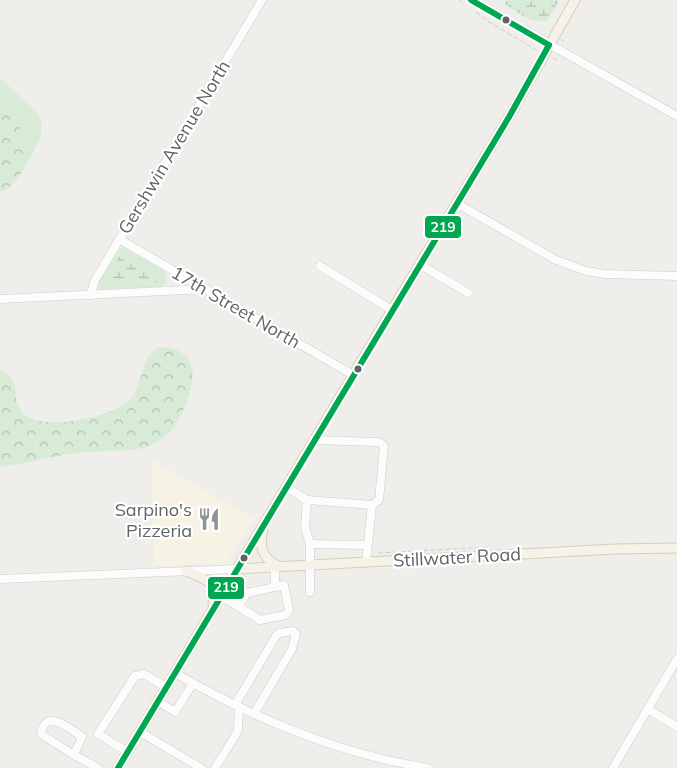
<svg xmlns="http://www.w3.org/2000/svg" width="677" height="768" font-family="Mulish,sans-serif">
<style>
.commercial{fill:#f7f3e4}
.grass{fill:#d8ebd6;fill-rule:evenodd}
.forest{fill:url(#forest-crowns)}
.wetland{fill:url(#wetland-marsh)}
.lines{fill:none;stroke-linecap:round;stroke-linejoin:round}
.minor-casing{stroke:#cbcccc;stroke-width:9}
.major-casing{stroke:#d7ceb8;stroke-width:11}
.path{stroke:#cacfcc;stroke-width:1;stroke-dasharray:5 2.5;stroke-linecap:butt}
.minor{stroke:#fdfcfc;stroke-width:8}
.major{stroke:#f4f2e9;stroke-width:9}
.bus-1-casing{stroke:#fff;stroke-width:10}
.bus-1{stroke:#00a651;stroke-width:6}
.bus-dot{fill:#5f6368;stroke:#fff;stroke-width:2}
.labels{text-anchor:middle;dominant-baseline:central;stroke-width:4.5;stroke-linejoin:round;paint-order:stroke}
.street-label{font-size:18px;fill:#5f6368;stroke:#fff}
.poi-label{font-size:18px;fill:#5f6368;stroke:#fff;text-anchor:end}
.line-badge{stroke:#fff;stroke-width:2}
.badge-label{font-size:14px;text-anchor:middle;font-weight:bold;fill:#fff}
</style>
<defs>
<pattern id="forest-crowns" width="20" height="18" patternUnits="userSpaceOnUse" patternTransform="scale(1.25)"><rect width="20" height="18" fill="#d8ebd6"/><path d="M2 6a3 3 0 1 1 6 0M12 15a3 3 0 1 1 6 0" fill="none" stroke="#b2c2b1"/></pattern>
<pattern id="wetland-marsh" width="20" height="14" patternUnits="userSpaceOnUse" patternTransform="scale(1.25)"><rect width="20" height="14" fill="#d8ebd6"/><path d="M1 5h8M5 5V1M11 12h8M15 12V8" fill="none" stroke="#b2c2b1"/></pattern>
</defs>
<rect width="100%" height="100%" fill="#efeeea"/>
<path class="commercial" d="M152,460L254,519L228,560L218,563L154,566Z"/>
<g class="grass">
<path d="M0,78L37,113C49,129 35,148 27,163C36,139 9,118 1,98C0,92 0,84 0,78Z"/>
<path d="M122,247L163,270L167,277L166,283L159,287L100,289L98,286L99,281ZM124,253L146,268L160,282C149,286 141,277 130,277C122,277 118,284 110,281V274L116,267L120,255Z"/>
</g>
<g class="forest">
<path d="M0,96C7,110 31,139 30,154C30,160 25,166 22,172C16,181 11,188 0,192Z"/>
<path d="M160,347C174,348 189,352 192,368C194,382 189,397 184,409C161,462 123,447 76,453C50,457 25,463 0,467V369C24,384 10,395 21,411C38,434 111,417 129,401C144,387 140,352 160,347Z"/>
</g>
<g class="wetland">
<path d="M506,0H559L547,21C531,23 518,13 505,4Z"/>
<path d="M123,253L146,268L159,273L161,277L160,281C150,287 140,276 129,277C122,277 118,284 110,281V274C116,268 116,257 123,253Z"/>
</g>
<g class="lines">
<defs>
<g id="minor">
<path d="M471,0L677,116"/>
<path d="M456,203L556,260L586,271L605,274L677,276"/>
<path d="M119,239L353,375"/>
<path d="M419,264L468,293"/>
<path d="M320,266L392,310"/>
<path d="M91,295L94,282L262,0"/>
<path d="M0,299L206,289"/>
<path d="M313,440L379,442L384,446L379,500L372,505"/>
<path d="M286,487L307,500"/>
<path d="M310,544L367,545"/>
<path d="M275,567V587"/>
<path d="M0,579L237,569"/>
<path d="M310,592V544L305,527L307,500L372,505L366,562"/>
<path d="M221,596L260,620L286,615L289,610L284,585L247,593L239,606"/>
<path d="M175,673C253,718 339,754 428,768"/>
<path d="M158,701L175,712L193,683"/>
<path d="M235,705L276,636L279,633L293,631L296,634L292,649L254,714"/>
<path d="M648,709L677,727"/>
<path d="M140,732L201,768"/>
<path d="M128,752L98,734L135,676L144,674L166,687"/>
<path d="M74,755L82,737C71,729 44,707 41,734L74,755L98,768"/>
<path d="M215,768L238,731L239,707"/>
<path d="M613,768L677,659"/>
</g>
<g id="major">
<path d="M263,530C259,547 262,558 278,566"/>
<path d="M237,569L616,549L677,548"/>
<path d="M186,571C203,578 218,581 213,604"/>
<path d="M118,768L392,310L509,117L575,0"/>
</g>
</defs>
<use href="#minor" class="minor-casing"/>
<use href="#major" class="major-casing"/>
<g class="path">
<path d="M459,0L464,4"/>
<path d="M476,12L489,22L538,51"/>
<path d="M561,39L564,42"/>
<path d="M553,58L557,60"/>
<path d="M378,553L489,547"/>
</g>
<use href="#minor" class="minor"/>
<use href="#major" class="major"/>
<defs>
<g id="bus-1">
<path d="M471,0L549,45"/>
<path d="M118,768L509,117L549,45"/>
</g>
</defs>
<use href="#bus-1" class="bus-1-casing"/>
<use href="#bus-1" class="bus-1"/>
</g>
<defs>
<symbol id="restaurant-bare" viewBox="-9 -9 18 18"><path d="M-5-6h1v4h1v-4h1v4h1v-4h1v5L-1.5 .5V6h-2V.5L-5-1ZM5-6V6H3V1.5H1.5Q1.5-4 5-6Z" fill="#919496" stroke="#fff" stroke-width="2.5" paint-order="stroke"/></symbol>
</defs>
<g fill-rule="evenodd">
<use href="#restaurant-bare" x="193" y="503" width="32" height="32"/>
</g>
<g class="bus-dot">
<circle cx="506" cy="20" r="4.5"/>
<circle cx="358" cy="369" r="4.5"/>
<circle cx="244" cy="558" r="4.5"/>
</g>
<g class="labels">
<g class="street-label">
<text transform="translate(174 147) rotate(-59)">Gershwin Avenue North</text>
<text transform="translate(236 307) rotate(30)">17th Street North</text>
<text transform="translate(457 557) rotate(-3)">Stillwater Road</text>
</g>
<g class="poi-label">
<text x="192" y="509">Sarpino's<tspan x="192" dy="21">Pizzeria</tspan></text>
</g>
</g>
<g class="line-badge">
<rect x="424" y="215" width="38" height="24" rx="5" fill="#00a651"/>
<rect x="207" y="576" width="38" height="24" rx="5" fill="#00a651"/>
</g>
<g class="badge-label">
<text x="443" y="232">219</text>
<text x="226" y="592">219</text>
</g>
</svg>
